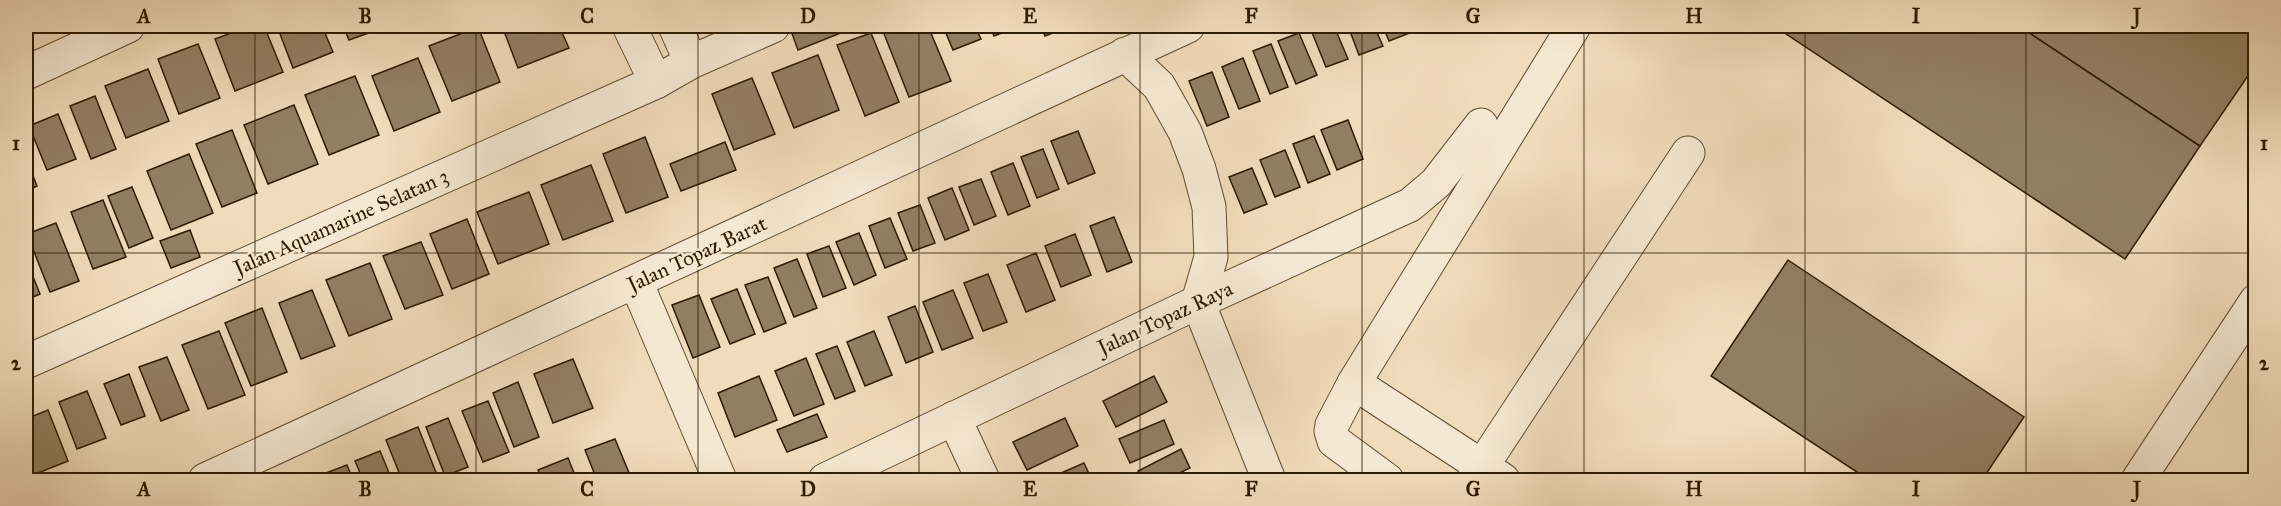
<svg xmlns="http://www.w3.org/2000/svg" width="2281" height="506" font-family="'IM FELL Great Primer',serif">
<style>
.building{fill:#927f62;stroke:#2d1c02;stroke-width:1.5}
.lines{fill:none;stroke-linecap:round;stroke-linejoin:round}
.minor-casing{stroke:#5e4c30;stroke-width:35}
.minor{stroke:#f5e8d2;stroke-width:33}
.grid{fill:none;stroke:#2d1c02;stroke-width:1.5;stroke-opacity:0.55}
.labels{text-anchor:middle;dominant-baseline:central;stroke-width:4.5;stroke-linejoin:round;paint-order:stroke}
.street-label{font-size:21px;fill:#2d1c02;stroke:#f5e8d2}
.neatline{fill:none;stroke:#2d1c02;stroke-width:2}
.grid-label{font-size:20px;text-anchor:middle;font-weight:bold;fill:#2d1c02}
</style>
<rect width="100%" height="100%" fill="#f0dbba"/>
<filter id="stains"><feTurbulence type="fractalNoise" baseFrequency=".00333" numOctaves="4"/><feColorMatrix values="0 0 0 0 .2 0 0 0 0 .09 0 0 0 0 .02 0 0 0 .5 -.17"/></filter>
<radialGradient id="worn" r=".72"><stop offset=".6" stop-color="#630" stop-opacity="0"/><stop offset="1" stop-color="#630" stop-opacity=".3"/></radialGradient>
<g class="building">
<path d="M250,26H264L283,72L235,91L215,39Z"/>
<path d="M277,26H322L333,52L293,68Z"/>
<path d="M343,26H388L349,40Z"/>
<path d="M502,26H559L569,48L518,68Z"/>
<path d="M797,26H852L853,28L798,50L790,28Z"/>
<path d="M881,26H928L951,81L909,97Z"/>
<path d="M943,26H975L981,39L953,50Z"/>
<path d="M990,26H1020L994,36Z"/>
<path d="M1041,26H1071L1045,36Z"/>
<path d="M1322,26H1334L1348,59L1326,67L1311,30Z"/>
<path d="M1348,26H1374L1383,46L1359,55Z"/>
<path d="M1383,26H1410L1412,32L1389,41Z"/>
<path d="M1774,26H2019L2200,146L2125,259Z"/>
<path d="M2019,26H2256V64L2200,146Z"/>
<path d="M478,27L500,82L452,101L429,46Z"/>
<path d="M871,33L899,102L865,116L837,45Z"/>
<path d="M1299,33L1317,75L1296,84L1278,41Z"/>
<path d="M198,44L220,98L179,114L158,59Z"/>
<path d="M1271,44L1288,87L1270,94L1253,51Z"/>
<path d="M818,55L839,110L794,128L772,73Z"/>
<path d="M418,58L440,112L394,131L372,76Z"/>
<path d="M1243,58L1260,101L1239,109L1222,67Z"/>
<path d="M148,69L169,121L126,138L105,86Z"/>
<path d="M1212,72L1229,117L1207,126L1189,81Z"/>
<path d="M355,76L379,135L329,155L305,95Z"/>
<path d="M752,78L775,134L734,150L712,94Z"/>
<path d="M95,96L116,149L91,159L70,106Z"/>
<path d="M294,105L318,164L268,184L244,125Z"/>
<path d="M58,114L76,159L47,170L29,126Z"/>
<path d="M1348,120L1363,159L1337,170L1321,130Z"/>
<path d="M232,130L257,193L222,207L196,144Z"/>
<path d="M1078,131L1095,173L1068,184L1051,141Z"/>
<path d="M1314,136L1330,174L1308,183L1293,144Z"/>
<path d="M645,137L668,197L626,213L603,154Z"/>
<path d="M725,142L736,170L681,191L670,164Z"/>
<path d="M1043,149L1059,189L1037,198L1021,157Z"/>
<path d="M1285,150L1300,187L1275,197L1260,160Z"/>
<path d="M189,154L213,213L171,230L147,171Z"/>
<path d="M26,158L37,186L26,191Z"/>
<path d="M1013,163L1030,206L1008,215L991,172Z"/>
<path d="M591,165L613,221L563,240L541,185Z"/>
<path d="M1252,168L1267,204L1244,213L1229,177Z"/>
<path d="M981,179L996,216L974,225L959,187Z"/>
<path d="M132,187L153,238L129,248L108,196Z"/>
<path d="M952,188L969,230L945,240L928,198Z"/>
<path d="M529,192L549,244L498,264L477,212Z"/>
<path d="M103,200L126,257L93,269L71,212Z"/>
<path d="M920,205L935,243L913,251L898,213Z"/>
<path d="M1114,217L1132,262L1107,272L1090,226Z"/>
<path d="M890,218L907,259L885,268L869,226Z"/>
<path d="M467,219L489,274L452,289L430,234Z"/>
<path d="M56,223L79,281L50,292L27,234Z"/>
<path d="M190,230L200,257L171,268L160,241Z"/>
<path d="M859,233L876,275L854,285L836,242Z"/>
<path d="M1075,234L1091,275L1061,287L1045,246Z"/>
<path d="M421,242L443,295L405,309L383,256Z"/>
<path d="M829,246L846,288L823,297L807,254Z"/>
<path d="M1036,253L1055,300L1026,312L1007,265Z"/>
<path d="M26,259L40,294L26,300Z"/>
<path d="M797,259L817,308L794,317L774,268Z"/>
<path d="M1788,260L2024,417L1982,480H1869L1711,376Z"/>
<path d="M370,263L392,319L349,336L326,280Z"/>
<path d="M988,274L1007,322L983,331L964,283Z"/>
<path d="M768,277L786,323L764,332L745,285Z"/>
<path d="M737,289L755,334L730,344L711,299Z"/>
<path d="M312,290L335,346L301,359L279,303Z"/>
<path d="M953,290L973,338L942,350L923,302Z"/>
<path d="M699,295L720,347L693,358L672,305Z"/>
<path d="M915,306L933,352L906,363L888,317Z"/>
<path d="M262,308L287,372L251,386L225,323Z"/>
<path d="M219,331L245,395L208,409L182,345Z"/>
<path d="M874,331L892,375L865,386L847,342Z"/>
<path d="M837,346L855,391L835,399L816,354Z"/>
<path d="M167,357L189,410L161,421L139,367Z"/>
<path d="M806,358L824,404L794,416L775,371Z"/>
<path d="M573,359L593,408L553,423L534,374Z"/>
<path d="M129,374L145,416L121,425L104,384Z"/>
<path d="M759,376L777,420L735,437L718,393Z"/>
<path d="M1154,376L1167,402L1116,427L1103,401Z"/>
<path d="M518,382L539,437L514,447L493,393Z"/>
<path d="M87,391L106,438L77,449L59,402Z"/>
<path d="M488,401L509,452L483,462L462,411Z"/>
<path d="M48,410L68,461L33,475L26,454V419Z"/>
<path d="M817,414L827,437L787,452L777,430Z"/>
<path d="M448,418L468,467L445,476L426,427Z"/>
<path d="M1065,418L1078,446L1027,470L1013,442Z"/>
<path d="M1164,420L1174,444L1130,463L1119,439Z"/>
<path d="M418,427L439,480H402L386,440Z"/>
<path d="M615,439L632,480H597L585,450Z"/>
<path d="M1181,449L1190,468L1165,480H1143L1138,471Z"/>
<path d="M380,451L392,480H363L355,461Z"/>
<path d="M568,458L577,480H542L538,470Z"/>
<path d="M1084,463L1092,480H1045Z"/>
<path d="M347,465L353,480H319L318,476Z"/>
</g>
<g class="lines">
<defs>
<g id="minor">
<path d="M629,26L656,82"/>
<path d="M675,26L691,62"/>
<path d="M1125,54L1159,86L1185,132L1199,169L1209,207L1211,257L1198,302L1269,480"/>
<path d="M26,73L128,26"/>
<path d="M636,282L720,480"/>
<path d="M26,362L656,82L691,62L773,26"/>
<path d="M1354,383L1503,480"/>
<path d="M954,418L983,480"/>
<path d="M205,480L1188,26"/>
<path d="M825,480L1198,302L1410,205L1436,183L1481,125"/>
<path d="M1387,480L1334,441L1331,431L1332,425L1354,383L1574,26"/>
<path d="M1473,480L1688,153"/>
<path d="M2138,480L2256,301"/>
</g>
</defs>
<use href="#minor" class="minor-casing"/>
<use href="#minor" class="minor"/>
</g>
<path class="grid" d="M255,26V480M476,26V480M698,26V480M919,26V480M1140,26V480M1362,26V480M1584,26V480M1805,26V480M2026,26V480M26,253H2256"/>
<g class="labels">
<g class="street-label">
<text transform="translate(341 222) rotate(-24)">Jalan Aquamarine Selatan 3</text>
<text transform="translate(697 254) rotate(-25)">Jalan Topaz Barat</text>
<text transform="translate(1165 318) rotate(-25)">Jalan Topaz Raya</text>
</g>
</g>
<rect width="2281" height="506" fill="none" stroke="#f0dbba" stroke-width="66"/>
<rect x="33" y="33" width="2215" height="440" class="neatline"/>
<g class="grid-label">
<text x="144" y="23">A</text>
<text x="365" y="23">B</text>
<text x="587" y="23">C</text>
<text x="808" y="23">D</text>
<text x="1030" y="23">E</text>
<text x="1251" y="23">F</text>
<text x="1473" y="23">G</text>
<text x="1694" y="23">H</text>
<text x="1916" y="23">I</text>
<text x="2137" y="23">J</text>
<text x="16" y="150">1</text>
<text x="2264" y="150">1</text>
<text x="16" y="370">2</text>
<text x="2264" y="370">2</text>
<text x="144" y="496">A</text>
<text x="365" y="496">B</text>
<text x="587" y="496">C</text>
<text x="808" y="496">D</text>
<text x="1030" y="496">E</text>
<text x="1251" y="496">F</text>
<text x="1473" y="496">G</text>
<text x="1694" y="496">H</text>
<text x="1916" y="496">I</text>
<text x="2137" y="496">J</text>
</g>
<rect width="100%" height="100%" filter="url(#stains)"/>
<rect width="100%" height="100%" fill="url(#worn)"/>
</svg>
